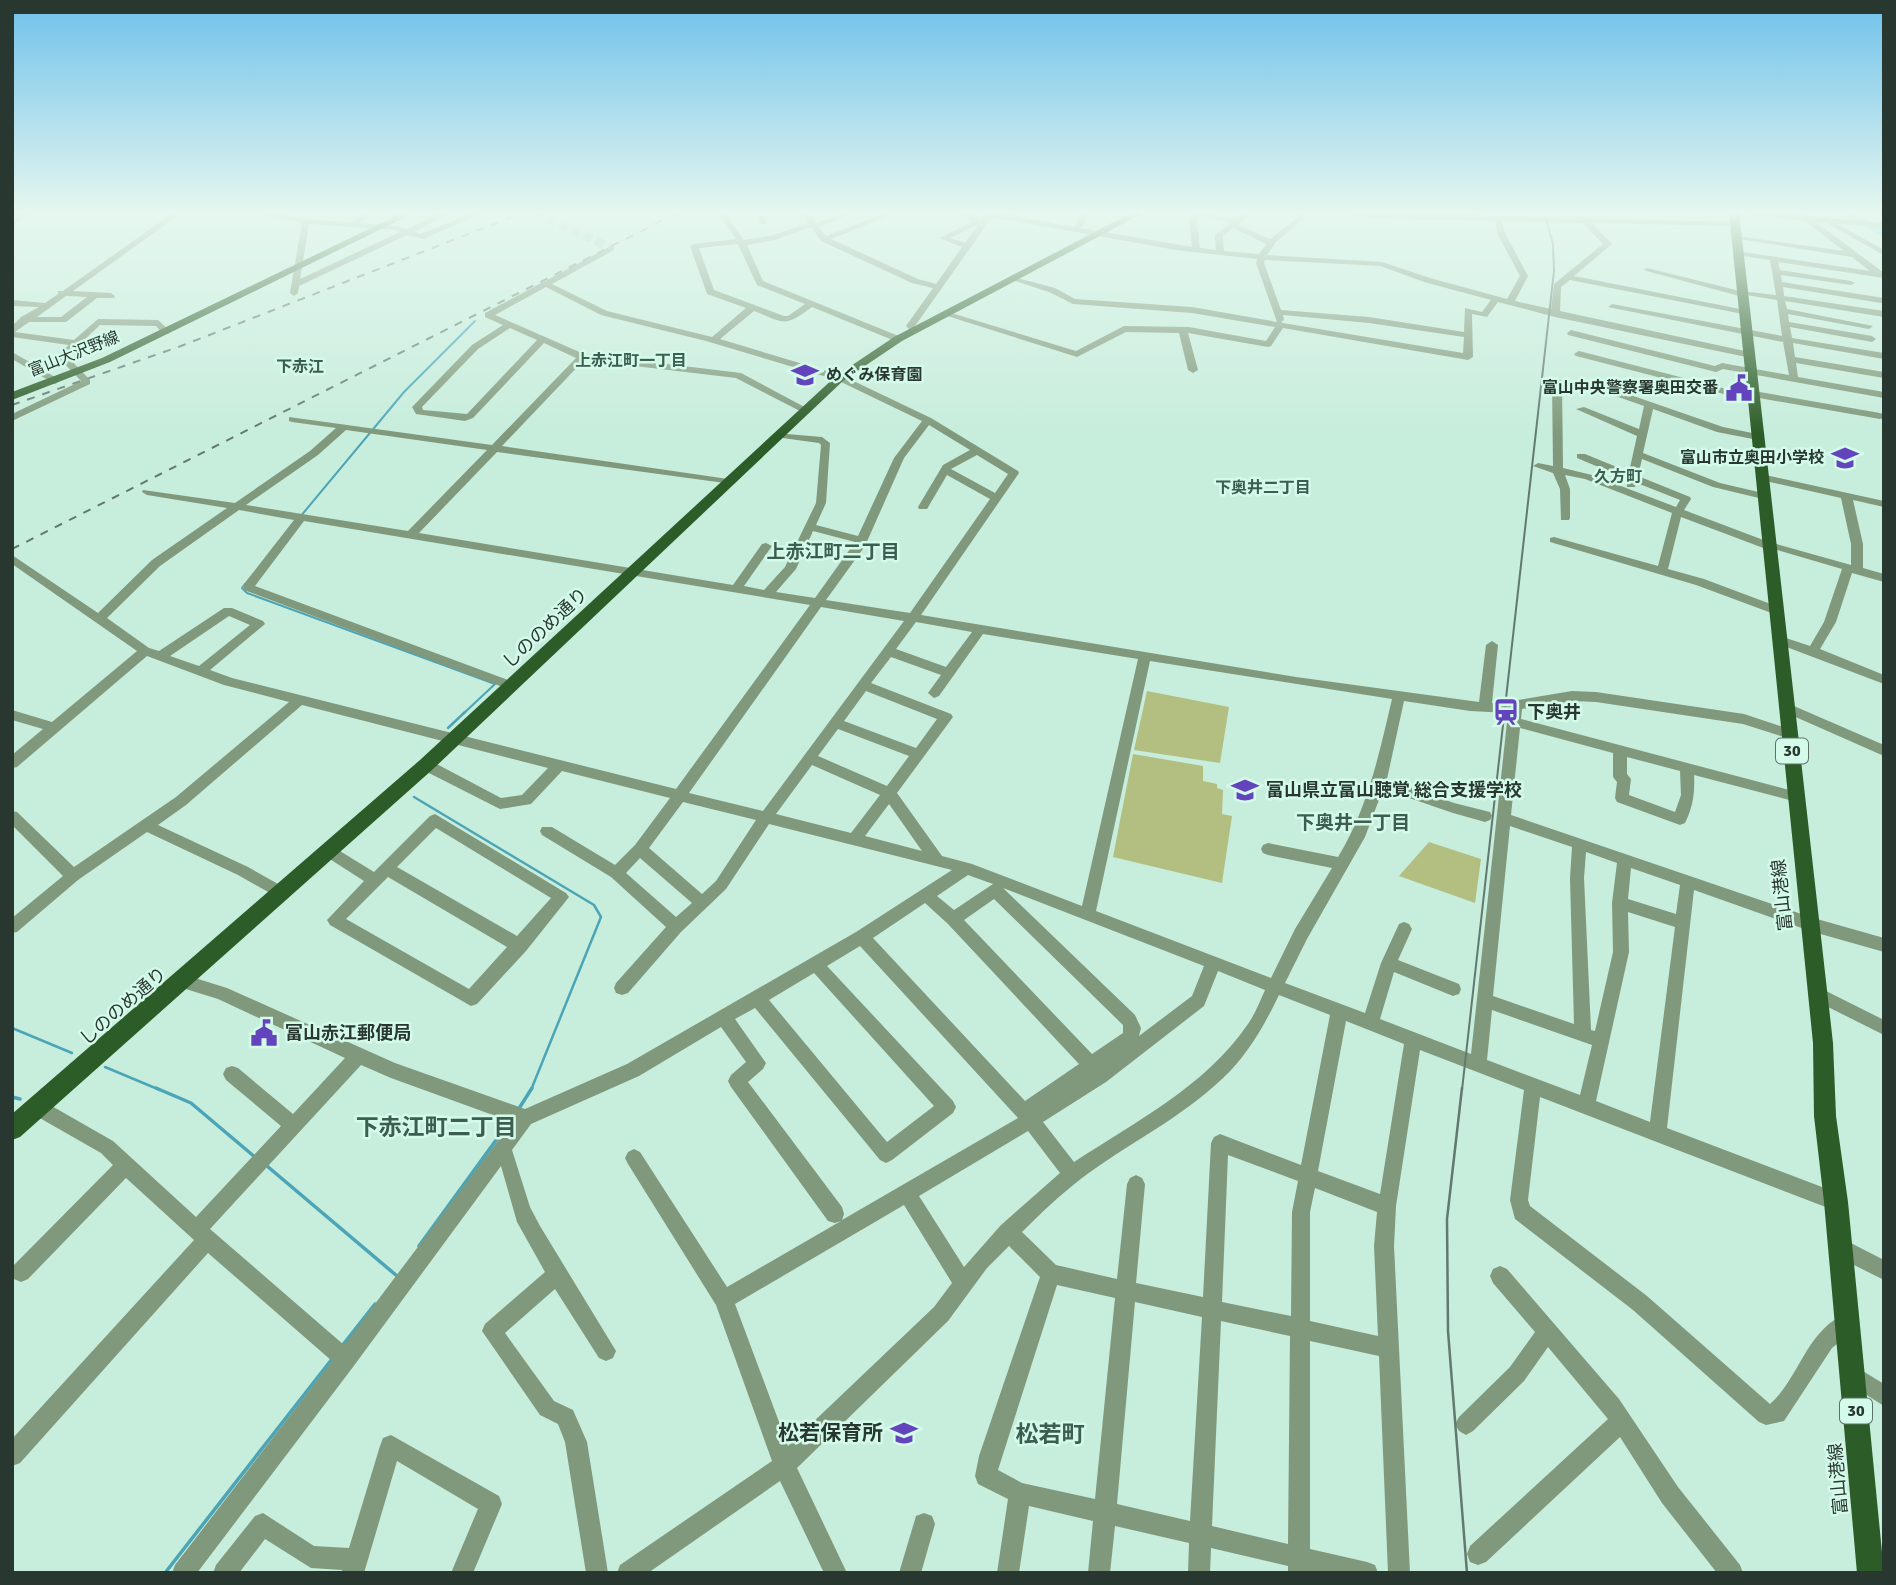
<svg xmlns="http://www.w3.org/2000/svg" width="1896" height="1585" font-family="Signika,'Noto Sans JP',sans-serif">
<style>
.green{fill:#b3bf81}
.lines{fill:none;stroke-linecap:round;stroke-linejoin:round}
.stream-far2{stroke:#4ca5b7;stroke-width:2}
.stream-far1{stroke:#4ca5b7;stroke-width:2.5}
.stream{stroke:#4ca5b7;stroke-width:3.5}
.river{fill:#5bd4f0;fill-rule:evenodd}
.minor-tunnel{stroke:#a7c9ba;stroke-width:9;stroke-dasharray:9 4.5;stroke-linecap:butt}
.minor{fill:#80997c;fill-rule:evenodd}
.major{fill:#2c5c27;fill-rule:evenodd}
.tram-far1{stroke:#62796f;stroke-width:2}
.tram{stroke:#62796f;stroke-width:2.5}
.rail{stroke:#62796f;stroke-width:2;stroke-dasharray:8 8;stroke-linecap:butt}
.labels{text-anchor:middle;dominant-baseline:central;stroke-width:5;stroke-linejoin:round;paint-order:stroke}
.far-street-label{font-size:16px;fill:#293731;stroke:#d4fae9}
.far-neighbourhood-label{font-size:16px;font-weight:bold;fill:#3c5e50;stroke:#d4fae9}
.far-poi-label{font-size:16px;font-weight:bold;fill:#293731;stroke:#d4fae9;text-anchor:end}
.shield{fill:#d4fae9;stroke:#5c7268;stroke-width:2}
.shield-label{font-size:16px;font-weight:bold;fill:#293731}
.street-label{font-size:18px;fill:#293731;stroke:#d4fae9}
.poi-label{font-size:18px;font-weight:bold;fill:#293731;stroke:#d4fae9;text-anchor:start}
.neighbourhood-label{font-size:19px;font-weight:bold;fill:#3c5e50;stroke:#d4fae9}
.near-poi-label{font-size:21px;font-weight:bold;fill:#293731;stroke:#d4fae9;text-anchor:end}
.near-neighbourhood-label{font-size:23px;font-weight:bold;fill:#3c5e50;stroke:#d4fae9}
</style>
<rect width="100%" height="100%" fill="#c7eddc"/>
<g class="green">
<path d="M1147,691L1229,707L1220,763L1134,750Z"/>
<path d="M1133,754L1203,766V781L1217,784V788L1223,790L1222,814L1232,816L1222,883L1113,857Z"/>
<path d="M1429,842L1481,859L1475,903L1399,876Z"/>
</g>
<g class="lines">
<g class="stream-far2">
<path d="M300,517L404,392L475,321"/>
<path d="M245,584L242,588L247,593L495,684L463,714"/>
</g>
<g class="stream-far1">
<path d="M448,728L465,712"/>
<path d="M414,797L594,905L601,917L531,1090"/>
<path d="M12,1028L72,1053"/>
<path d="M105,1067L160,1090"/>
</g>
<g class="stream">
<path d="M156,1088L191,1103L256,1158"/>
<path d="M12,1097L20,1099"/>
<path d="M518,1110L532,1088"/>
<path d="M267,1166L397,1276"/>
<path d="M419,1246L510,1121"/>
<path d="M342,1346L375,1304"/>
<path d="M165,1573L332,1359"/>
</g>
<path class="river" d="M1838,212H1850L1884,230V237Z"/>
<path class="minor-tunnel" d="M535,212L611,248"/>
<g class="minor">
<path d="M25,212H34L12,225V220Z"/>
<path d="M174,212H183L73,291L111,293L115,296L114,298H97L66,322H29L15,332L74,340L98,319L158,320L169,330V334H163L156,326L100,325L67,356L90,380V384L12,421V414L81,381L61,360L40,368L58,379L60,381L55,384L12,359V352L33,364L59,354L69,345L12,337V326L21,317L39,307L12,306V300L45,303L58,294V291H63ZM66,296L87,297L61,317H37Z"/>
<path d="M251,212H269L306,219L351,222L367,212H376L360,223L396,226L407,229L442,212H452L414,232L421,234L474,212H484L424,239L407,235L299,286L298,293L294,296L290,293L302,223ZM309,224L395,230L400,232L300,279Z"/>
<path d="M717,212H724L744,240L771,236L808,223L801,212H808L816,223L847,212H858L819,227L826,236L888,212H899L831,239L918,279L936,284L962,247L939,238L972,222L959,212H968L981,221L987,212H994L1074,227L1084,212H1092L1081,228L1192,247L1188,212H1205L1235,219L1245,212H1253L1238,225L1270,239L1304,212H1312L1276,242L1267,255L1382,262L1430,278L1507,299L1520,276L1497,233L1495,221L1372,218L1333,212L1579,218L1582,215L1588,218L1737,222L1738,224L1734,226L1592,223L1612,244L1574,276L1745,310L1748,311V315L1570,280L1561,287L1560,311L1754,353V357L1751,358L1555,317L1498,302L1487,317L1472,314L1473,357L1468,360L1283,328L1271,346L1268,347L1188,333L1198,370L1193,373L1188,370L1179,333L1126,332L1077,357L941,314L948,312L1076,351L1124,326L1189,327L1266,341L1275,327L1192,313L1073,304L1049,292L1009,279L1013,277L1055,288L1075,299L1192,307L1277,322L1256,263L1257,259L1176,250L992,217L915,326L918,330L914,333L906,326L933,288L912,283L821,241L811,227L775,240L747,245L763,281L901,337V341H895L812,307C784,328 785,323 754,311L720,339L843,376L931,418L1018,471L1019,473L921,615L1296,677L1479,702L1486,645L1492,641L1498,645L1492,703L1512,704L1518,700L1572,691L1596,692L1744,714L1795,731L1797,734L1790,739L1743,724L1596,702L1572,701L1522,709L1521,719L1797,792L1802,793L1804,797L1802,801L1797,802L1694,775C1695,793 1693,807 1685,823L1680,825L1617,802L1615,798L1617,782L1613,777V753L1520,728L1511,815L1810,917L1884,938V952L1810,931L1694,890L1667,1128L1843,1195L1845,1202L1843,1209L1836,1211L1540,1097L1528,1200L1530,1206L1647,1296L1770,1404C1799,1379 1806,1330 1847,1313L1854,1316L1857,1323L1854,1330L1832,1348L1784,1421L1766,1425L1759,1422L1633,1310L1515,1219L1510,1200L1524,1090L1420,1050L1396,1206L1394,1246L1410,1573H1388L1379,1356L1310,1341V1549L1367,1562L1375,1565L1378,1573H1288V1566L1211,1548L1210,1573H1188L1189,1543L1115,1526L1110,1573H1088L1093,1521L1029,1506L1019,1573H997L1008,1499L978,1484L975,1476L979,1456L1040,1277L1009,1246L987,1268L948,1321L797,1468L847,1573H824L780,1481L648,1573H617L620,1565L772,1461L716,1305L628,1164L625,1158L628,1152L634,1149L640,1152L727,1287L841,1221L835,1223L828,1221L731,1087L728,1081L731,1075L746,1062L721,1027L639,1076L531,1124L512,1150L530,1207L540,1226L616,1351L613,1358L606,1361L599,1358L555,1289L505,1333L554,1401L573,1410L587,1442L608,1573H586L565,1442L558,1424L540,1415L482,1331L485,1324L545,1272L517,1222L501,1166L353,1367L197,1573H172L175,1565L332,1361L208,1253L20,1463L12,1466V1439L194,1240L126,1178L28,1279L21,1282L14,1279L12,1270L14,1265L113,1165L101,1153L31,1113L28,1107L31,1101L37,1099L43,1101L113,1141L196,1217L281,1126L226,1080L223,1074L226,1068L232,1066L238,1068L293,1114L345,1058L218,999L176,986L174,981L176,976L182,974L227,988L395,1063L525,1109L627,1064L856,932L952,870L769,824L726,889L681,932L628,993L622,995L616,993L614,988L616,983L666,927L611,877L542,835L540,831L542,827H552L615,865L635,845L670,798L562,771L531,804L500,809L421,769L419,765L421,761H431L501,798L522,795L548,768L302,705L186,805L158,825L248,867L287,889L290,893L287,897L282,899L277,897L238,875L147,832L78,880L17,932L12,933V918L63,876L12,825V811L17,812L74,867L176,797L289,702L224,685L147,656L17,767L12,768V755L43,729L12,720V710L52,722L137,651L12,564V555L98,613L152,560L227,508L147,495L142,492L143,490L235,503L310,451L336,428L292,422L289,421V417L492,445L576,358L544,343L473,418L465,421L416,414L412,407L414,405L472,345L503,325L485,317V313L611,246H614V250L552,284L607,311L712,337L746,308L707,294L690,246L694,244L736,239ZM1196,215L1231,223L1215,235L1216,250L1200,248ZM1502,221L1583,223L1603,244L1554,284L1551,309L1515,301L1528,276L1505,233ZM978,225L965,243L950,238L977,225ZM1233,228L1266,244L1259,254L1224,251L1223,236ZM738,244L757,285L805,304L788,316H784L714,290L699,248ZM1265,260L1381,266L1424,282L1491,300L1482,312L1465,308L1464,332L1369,317L1281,310L1264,263ZM546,287L601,315L706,341L837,380L922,421L894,458L858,536L816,525L826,503L830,443L822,437L775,433V437L819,443L821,445L816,503L785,567L764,590L744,586L772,546L766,543L762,544L733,585L419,533L497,452L732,484V480L728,479L502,446L584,360L736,378L802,412L810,410L741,373L584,354L495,315ZM1283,315L1369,323L1464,337L1463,353L1283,323L1281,322L1284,320ZM510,328L537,340L467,414L423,410L422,407L478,349ZM929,425L970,450L943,465L918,507L919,509H927L947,475L990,499L910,613L826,600L865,546L904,458ZM346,430L487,450L408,531L246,505L318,455ZM977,455L1008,474L995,493L951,469ZM239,510L294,520L244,584V590L511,690L516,689L517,686L516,683L255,586L304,521L810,605L676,789L232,678L210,670L265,624L263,621L232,608H224L159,651L149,648L107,618L160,566ZM813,531L855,542L815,598L776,592L796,569ZM821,607L904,621L763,811L689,793ZM229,616L250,625L199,666L170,656ZM916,622L972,632L946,667L896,649ZM983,634L1138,659L1082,906L972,864L942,856L897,793L953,717L951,714L871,683L891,657L941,675L928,693L934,698L939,696ZM1150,661L1392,699C1379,754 1368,808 1338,857L1268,843L1263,845L1261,849L1263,853L1268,855L1332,868L1295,929L1271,978L1096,911ZM866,691L937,719L916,748L844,721ZM1404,701L1470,711L1508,713L1471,1054L1380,1019L1394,972L1453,996L1459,994L1461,989L1459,984L1398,960L1412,929L1409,924L1404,922L1399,924L1381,963L1365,1013L1285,983L1307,939L1365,837L1383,789L1453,813L1485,822L1490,820L1492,816L1490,812L1454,803L1387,779ZM838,729L909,756L887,786L818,756ZM1627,757L1680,771L1681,795L1675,812L1629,795L1631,779L1627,774ZM812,765L880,795L851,833L776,814ZM683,802L756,820L716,881L702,894L649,848ZM889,804L922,851L865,836ZM1510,826L1572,847L1570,878L1574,1024L1493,996ZM1586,852L1617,863L1612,903L1613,952L1595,1031L1591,1030L1584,878ZM640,858L692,903L676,917L626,873ZM1631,868L1680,885L1676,914L1628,899ZM968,875L993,884L954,910L937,896ZM1003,888L1204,966L1192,996L1139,1036L1141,1028L1135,1015ZM994,899L1123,1025V1033L1092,1054L964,920ZM925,903L948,924L1079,1064L1025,1101L873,938ZM1628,912L1675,927L1650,1122L1596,1101L1629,952ZM860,946L1018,1118L842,1220L844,1214L842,1207L748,1082L763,1069L766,1063L735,1019L755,1008L880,1160L886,1163L892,1160L953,1113L956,1107L953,1101L827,966ZM1218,971L1265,990C1260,1001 1255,1014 1248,1024C1206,1086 1135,1122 1074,1162L1043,1122L1106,1082L1204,1006ZM814,973L934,1106L887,1142L769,1000ZM1279,995L1330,1015L1301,1165L1220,1134L1214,1137L1211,1143L1203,1297L1136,1283L1145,1184L1142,1178L1136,1175L1130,1178L1127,1184L1117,1279L1056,1265L1022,1232C1041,1213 1060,1195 1082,1178C1127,1144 1180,1119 1222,1079C1247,1056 1264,1026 1279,995ZM1492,1010L1592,1045L1580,1095L1487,1060ZM1346,1021L1404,1044L1380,1194L1318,1171ZM361,1065L391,1078L512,1122L344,1345L210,1229ZM1028,1131L1060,1173L1001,1225L964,1267L919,1196ZM1228,1155L1298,1181L1292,1212L1291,1316L1222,1302ZM1315,1188L1377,1212L1374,1246L1378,1336L1310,1321V1212ZM904,1205L952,1283L934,1307L788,1446L735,1304ZM1057,1285L1115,1298L1095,1499L1022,1483L998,1470ZM1135,1302L1202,1317L1190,1521L1117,1504ZM1221,1321L1290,1336L1288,1544L1212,1526Z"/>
<path d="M755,212H763L767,224H761Z"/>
<path d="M1722,212L1804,215L1809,217L1884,224V228L1838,224L1884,250V255L1826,223L1816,222L1884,273V278L1778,262L1780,270L1851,281L1855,283L1851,285L1781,275L1782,282L1884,298V302L1881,303L1783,287L1784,296L1884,311V317L1785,301L1787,309L1873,326L1869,329L1788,314L1789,322L1872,336L1876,339L1872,342L1790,327L1792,338L1884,353V359L1793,343L1795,357L1884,372V378L1796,363L1798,377L1884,392V398L1723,369L1716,372L1568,335L1567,333L1571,330L1715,366L1722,363L1789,375L1783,342L1608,307L1612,304L1782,336L1777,300L1746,295L1743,297L1643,270L1647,268L1740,291L1776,295L1770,260L1736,255V251L1870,271L1852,257L1733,238L1737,236L1844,251L1805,221Z"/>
<path d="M1579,351L1750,395L1754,391L1880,413L1883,414L1884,418L1880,419L1759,398L1758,401L1755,402L1576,356L1574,354Z"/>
<path d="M1557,378L1562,381L1563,468L1592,475L1676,507L1680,500L1637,483L1635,487H1627V479L1577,458V454H1585L1629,472L1637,436L1576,409L1584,407L1639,429L1644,406L1590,387L1588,385L1593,382L1723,427L1762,435V439L1758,440L1717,432L1653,409L1643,453L1720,483L1767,494L1768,496L1763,499L1713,487L1642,459L1638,476L1690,497L1691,499L1684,510L1766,541L1851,565V544L1841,498L1761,480L1756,477L1761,474L1884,501V507L1853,500L1863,544V568L1884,574V582L1852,573L1836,622L1820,649L1884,675V684L1776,643L1774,640L1780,636L1810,646L1824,622L1842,569L1774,549H1766L1681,517L1668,569L1704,579L1781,608L1783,611L1781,614L1777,615L1696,585L1550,542V538L1554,537L1658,566L1672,513L1585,479L1565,475L1570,489V518L1569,520H1561L1560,489L1553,473L1533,466L1538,463L1553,466L1552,381Z"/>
<path d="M1787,703L1884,745V756L1782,711L1780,708L1782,705Z"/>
<path d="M435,814L566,893L569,897L526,951L477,1004L471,1006L330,925L327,920L364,881L325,856L323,852L325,848H335L374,872L430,816ZM436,828L551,898L517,936L397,867ZM388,877L507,947L469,989L346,919Z"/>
<path d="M1818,987L1884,1020V1035L1812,999L1810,994L1812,989Z"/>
<path d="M1841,1238L1884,1260V1280L1834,1255L1831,1248L1834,1241Z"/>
<path d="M1500,1266L1507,1269L1619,1399L1678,1487L1740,1565L1743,1573H1717L1662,1503L1620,1437L1486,1562L1478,1565L1470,1562L1467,1554L1470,1546L1608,1419L1548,1347L1524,1381L1473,1431L1466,1435L1459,1431L1455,1424L1459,1417L1510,1367L1535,1332L1493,1283L1490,1276L1493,1269Z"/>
<path d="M1853,1365L1884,1384V1406L1846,1382L1843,1375L1846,1368Z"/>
<path d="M391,1435L499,1496L502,1504L473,1573H451L478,1509L397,1461L364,1573H342V1570L311,1568L265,1539L239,1573H213L216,1565L255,1516L263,1513L314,1546L349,1548L380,1446L383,1438Z"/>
<path d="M924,1513L932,1516L935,1524L921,1573H899L916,1516Z"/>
</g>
<g class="major">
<path d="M404,212H416L110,362L12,400V392L102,358Z"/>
<path d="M1133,212H1145L902,341L844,380L432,770L20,1137L12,1140V1114L420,760L836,376L894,337Z"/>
<path d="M1729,212H1739L1833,1043L1836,1116L1848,1202L1884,1573H1857L1824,1202L1814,1116L1813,1043Z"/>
</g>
<g class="tram-far1">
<path d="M1748,212L1884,224"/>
<path d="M1462,1090L1554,271L1553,244L1544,212"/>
</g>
<path class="tram" d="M1462,1088L1447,1219L1448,1331L1467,1573"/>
<g class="rail">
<path d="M12,405L181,346L525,212"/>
<path d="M12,549L679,212"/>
</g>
</g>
<linearGradient id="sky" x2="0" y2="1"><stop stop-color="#6fc1eb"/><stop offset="0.49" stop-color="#e6f7ef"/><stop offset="1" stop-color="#e6f7ef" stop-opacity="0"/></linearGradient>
<rect width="1896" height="434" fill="url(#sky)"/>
<defs>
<symbol id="school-bare" viewBox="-9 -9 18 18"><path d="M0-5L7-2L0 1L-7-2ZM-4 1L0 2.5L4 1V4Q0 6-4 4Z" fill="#6344bc" stroke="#d4fae9" stroke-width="2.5" paint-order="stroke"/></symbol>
<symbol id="civic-bare" viewBox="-9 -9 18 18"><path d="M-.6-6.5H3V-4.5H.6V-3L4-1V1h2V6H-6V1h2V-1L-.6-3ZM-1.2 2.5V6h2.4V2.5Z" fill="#6344bc" stroke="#d4fae9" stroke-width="2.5" paint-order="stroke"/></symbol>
<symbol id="station-bare" viewBox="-9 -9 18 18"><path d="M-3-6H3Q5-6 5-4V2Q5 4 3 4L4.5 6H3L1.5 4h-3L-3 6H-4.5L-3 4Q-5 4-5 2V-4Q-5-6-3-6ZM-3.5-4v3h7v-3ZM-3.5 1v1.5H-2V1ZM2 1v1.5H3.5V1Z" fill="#6344bc" stroke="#d4fae9" stroke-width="2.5" paint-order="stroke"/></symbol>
</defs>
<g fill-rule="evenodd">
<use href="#school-bare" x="786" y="356" width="38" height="38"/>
<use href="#civic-bare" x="1720" y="369" width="38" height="38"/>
<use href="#school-bare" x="1826" y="439" width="38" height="38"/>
<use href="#station-bare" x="1487" y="693" width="38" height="38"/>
<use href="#school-bare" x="1226" y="771" width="38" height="38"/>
<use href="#civic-bare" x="245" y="1014" width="38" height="38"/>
<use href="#school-bare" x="885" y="1414" width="38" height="38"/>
</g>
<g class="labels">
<g class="far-street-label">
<text transform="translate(74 354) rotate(-22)">富山大沢野線</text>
</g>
<g class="far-neighbourhood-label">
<text x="631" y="361">上赤江町一丁目</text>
<text x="300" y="367">下赤江</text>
<text x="1618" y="477">久方町</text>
<text x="1263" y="488">下奥井二丁目</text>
</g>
<g class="far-poi-label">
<text x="826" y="375" text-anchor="start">めぐみ保育園</text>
<text x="1718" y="388">富山中央警察署奥田交番</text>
<text x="1824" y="458">富山市立奥田小学校</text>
</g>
<g class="shield">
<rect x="1776" y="738.5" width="32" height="25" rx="5"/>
<rect x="1840" y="1398.5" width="32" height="25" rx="5"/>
</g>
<g class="shield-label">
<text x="1792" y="751">30</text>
<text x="1856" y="1411">30</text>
</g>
<g class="street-label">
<text transform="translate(545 628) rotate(-43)">しののめ通り</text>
<text transform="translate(1782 895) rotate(-96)">富山港線</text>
<text transform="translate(123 1006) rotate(-41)">しののめ通り</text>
<text transform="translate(1838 1479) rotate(-95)">富山港線</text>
</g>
<g class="poi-label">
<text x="1527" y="712">下奥井</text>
<text x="1266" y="790">富山県立富山聴覚 総合支援学校</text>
<text x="285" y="1033">富山赤江郵便局</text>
</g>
<g class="neighbourhood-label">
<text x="833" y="552">上赤江町二丁目</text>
<text x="1353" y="823">下奥井一丁目</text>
</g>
<g class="near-poi-label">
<text x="883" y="1433">松若保育所</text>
</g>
<g class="near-neighbourhood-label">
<text x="436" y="1127">下赤江町二丁目</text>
<text x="1050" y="1434">松若町</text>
</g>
</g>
<rect width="1896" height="1585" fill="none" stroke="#293731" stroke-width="28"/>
</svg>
